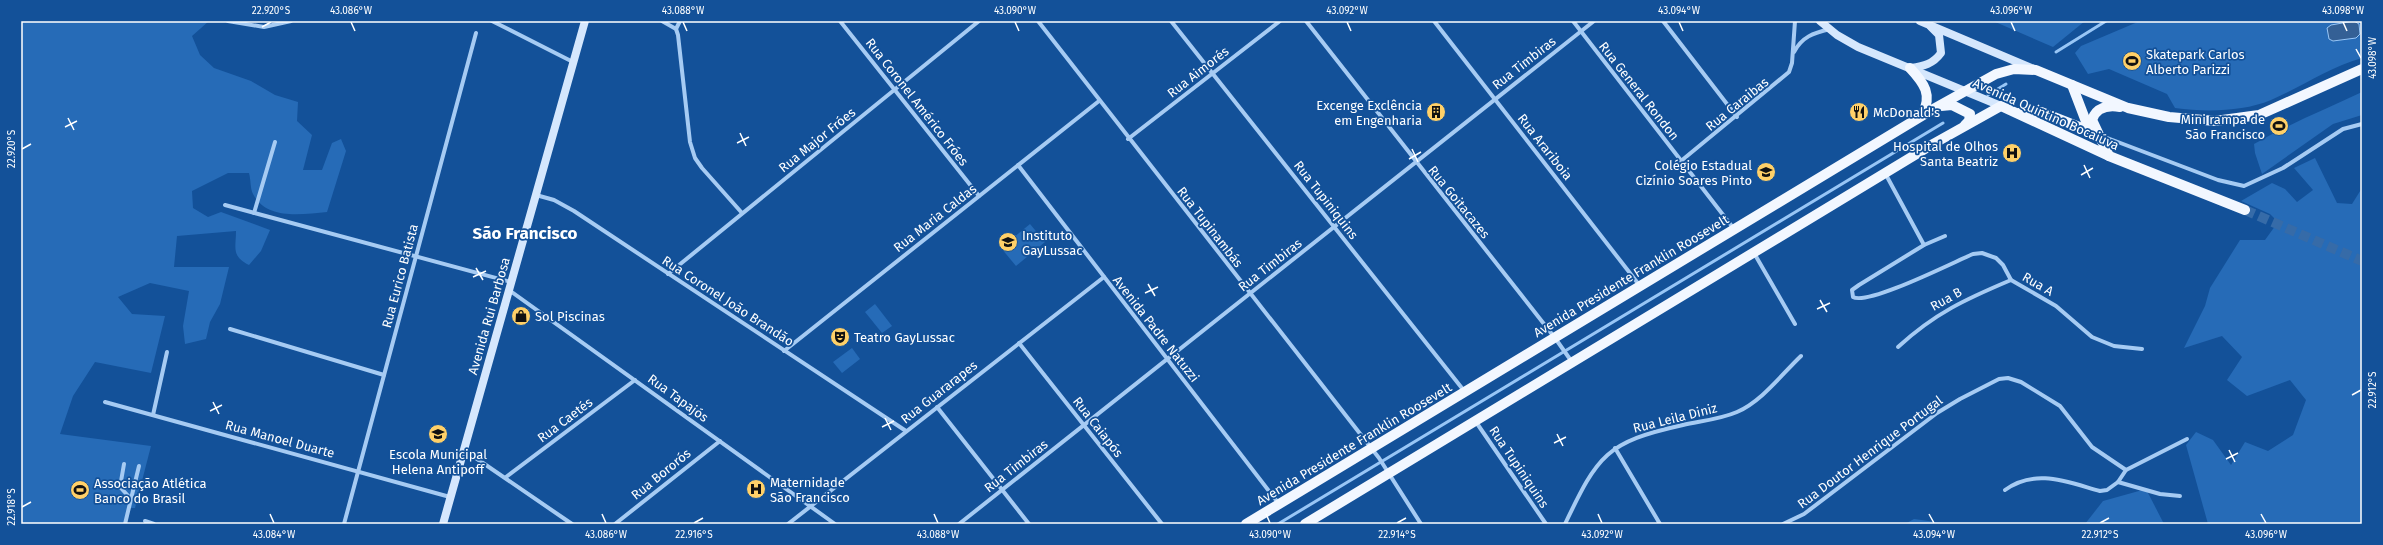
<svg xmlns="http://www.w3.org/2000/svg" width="2383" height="545" font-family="'Fira Sans',sans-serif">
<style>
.green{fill:#266bb7}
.water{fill:#346095;stroke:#98c6f6}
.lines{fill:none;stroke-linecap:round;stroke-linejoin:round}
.stream{stroke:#98c6f6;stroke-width:3}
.primary-tunnel{stroke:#366ba8;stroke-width:10;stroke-dasharray:10 5;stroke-linecap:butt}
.minor{stroke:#a6cbf3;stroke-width:4}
.secondary{stroke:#d5e7fd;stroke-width:8}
.primary{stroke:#f2f7ff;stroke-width:10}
.ticks{fill:none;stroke:#fff;stroke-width:1.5}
.labels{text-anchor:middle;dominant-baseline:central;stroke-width:3.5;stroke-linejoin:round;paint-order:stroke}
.poi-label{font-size:13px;fill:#fff;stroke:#135199;text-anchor:start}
.street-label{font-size:13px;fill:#fff;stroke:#135199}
.district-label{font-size:17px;font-weight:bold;fill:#fff;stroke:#135199}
.neatline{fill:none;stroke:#fff;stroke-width:1.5}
.ticks-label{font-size:10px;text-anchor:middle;fill:#fff}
</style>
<rect width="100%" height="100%" fill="#135199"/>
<g class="green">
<path d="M21,21H209L192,36L200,55L214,68L251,81L275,95L298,102L297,121L312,135L303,170H322L332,143L341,139L346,151L327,212C303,214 267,221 253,194C250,188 251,180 249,173H228L192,191L193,208L208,217L221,212L270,230L261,251L249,265C231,256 236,248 236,231L177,236L174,267H229L220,304L210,322L206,339L185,344L183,326L189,291L150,283L118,297L132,314L165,316L151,373L95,362L73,396L60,434L151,446L135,508H128L123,524H21Z"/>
<path d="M1993,21H2085L2053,47Z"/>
<path d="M2140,21H2362V58C2329,67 2302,87 2271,100C2242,112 2205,112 2175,108L2167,94L2109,69L2088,74L2075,53L2081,46Z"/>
<path d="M2362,92V115L2333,124L2262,174L2255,153L2254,144C2289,124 2326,109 2362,92Z"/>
<path d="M2315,158L2337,203L2352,204L2362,188V524H2208L2186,445L2196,432L2213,440L2231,465L2245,442L2268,451L2293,435L2306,400L2290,380L2247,396L2227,380L2242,357L2222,336L2184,348L2205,306L2210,288L2240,240H2265L2278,222L2270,214L2241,201L2272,183L2285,189L2297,202L2313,190L2294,168Z"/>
<path d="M1030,224L1045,242L1016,266L1001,248Z"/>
<path d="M875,304L892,326L882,333L865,312Z"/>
<path d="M852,348L860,359L842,373L833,362Z"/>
<path d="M2146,489L2164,524H2085L2103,501Z"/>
<path d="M1914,519L1950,524H1905Z"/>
</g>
<path class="water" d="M2354,21L2359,24L2360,34L2356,38L2333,41L2329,39L2327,28L2331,25Z"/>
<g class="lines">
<g class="stream">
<path d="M2056,52L2106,21"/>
<path d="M1988,95L2006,84"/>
<path d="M1278,524L1943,123"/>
</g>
<path class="primary-tunnel" d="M2245,210L2362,261"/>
<g class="minor">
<path d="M228,21L264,27L291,21"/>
<path d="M492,21L573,62"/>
<path d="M662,21L676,29L678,35L690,142L695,158L702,168L742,213"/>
<path d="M840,21L979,196"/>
<path d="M1038,21L1379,458L1421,524"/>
<path d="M1171,21L1465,392"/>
<path d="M1306,21L1555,338L1572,362"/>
<path d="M1434,21L1640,286"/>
<path d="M1573,21L1734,229"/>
<path d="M1663,21L1737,117"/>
<path d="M676,29L680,21"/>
<path d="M1794,52C1802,37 1813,33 1830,29"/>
<path d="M2102,136L2218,180L2244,186L2283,168L2343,129L2362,124"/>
<path d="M1128,139L1280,21"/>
<path d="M1681,161L1789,72L1792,63L1795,21"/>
<path d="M1018,165L1279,504"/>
<path d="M1885,173L1924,245"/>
<path d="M536,195L554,200L574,211L906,431"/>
<path d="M225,205L511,282"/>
<path d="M254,213L275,142"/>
<path d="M1945,236L1924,245L1859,285L1852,290L1853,297C1867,306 1954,262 1973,254L1982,253L1996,258L2003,265L2011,280L2056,306L2092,337L2114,346L2142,349"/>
<path d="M1754,253L1795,324"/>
<path d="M668,274L979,21"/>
<path d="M509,290L835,524"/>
<path d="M230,329L384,375"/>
<path d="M1019,343L1162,524"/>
<path d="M1898,347C1935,313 1966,299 2011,280"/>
<path d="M784,351L1099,101"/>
<path d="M105,402L450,497"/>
<path d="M937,407L1029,524"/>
<path d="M153,415L167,352"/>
<path d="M1476,422L1546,524"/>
<path d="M1615,448L1660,524"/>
<path d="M464,450L572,524"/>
<path d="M124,464L120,487L131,499L125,524"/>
<path d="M506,477L635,380"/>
<path d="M2005,490C2035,468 2067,482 2100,491L2107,490L2118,482"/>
<path d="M2180,496L2160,494L2118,482L2126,470L2187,439"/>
<path d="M131,499L139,466"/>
<path d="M145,521L154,524"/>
<path d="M344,524L476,33"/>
<path d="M615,524L720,441"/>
<path d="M788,524L1104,277"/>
<path d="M959,524L1594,21"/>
<path d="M1565,524C1598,455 1606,442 1683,425C1701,421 1721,419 1737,412C1762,401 1781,375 1801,356"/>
<path d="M1783,524L1804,514L1937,413L1960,399L1999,379L2008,378L2021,382L2060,406L2092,447L2126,470"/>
</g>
<g class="secondary">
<path d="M1820,21L1837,35L1858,47L2001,106"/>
<path d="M1920,21L2034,69"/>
<path d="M1911,68C1924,66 1933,64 1941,53L1939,35L1931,27"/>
<path d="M443,524L585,21"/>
</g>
<g class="primary">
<path d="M1910,68C1924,83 1933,95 1922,115"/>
<path d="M2072,85L2090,132"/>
<path d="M1941,106L1952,105L1970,114L1969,121L1965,125"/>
<path d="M2019,113L2041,112L2097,134"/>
<path d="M2109,156L2092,120C2096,107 2108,105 2120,107"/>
<path d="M1246,524L1935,108L1996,74L2014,69L2036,70L2128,108L2169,117L2215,121L2259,115L2362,69"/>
<path d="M1305,524L1933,144L2001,106L2109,156L2245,210"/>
</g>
</g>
<path class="ticks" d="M351,22L355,31M683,22L687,31M1015,22L1019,31M1347,22L1351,31M1679,22L1683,31M2011,22L2015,31M2343,22L2347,31M262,27L271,22M2356,49L2361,58M68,118L74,130M65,127L77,121M740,133L746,146M737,143L749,137M22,149L31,144M1412,149L1418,162M1409,159L1421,152M2084,165L2090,178M2081,175L2093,168M476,268L483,280M473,277L486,271M1148,284L1155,296M1145,293L1158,287M1820,300L1827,312M1817,309L1830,303M2352,395L2361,390M213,402L219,414M210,411L222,405M885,418L891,430M882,427L894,421M1557,434L1563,446M1554,443L1566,437M2229,450L2235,462M2226,459L2238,453M22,507L31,502M270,514L274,523M602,514L606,523M934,514L938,523M1266,514L1270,523M1598,514L1602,523M1929,514L1934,523M2261,514L2266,523M694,523L703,518M1397,523L1406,518M2100,523L2109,518"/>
<defs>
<symbol id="stadium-disc" viewBox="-11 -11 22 22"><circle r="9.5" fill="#ffd068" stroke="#135199"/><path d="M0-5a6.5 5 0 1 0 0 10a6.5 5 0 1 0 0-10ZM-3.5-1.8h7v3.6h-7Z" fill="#111"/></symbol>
<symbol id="building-disc" viewBox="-11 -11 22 22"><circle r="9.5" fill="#ffd068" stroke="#135199"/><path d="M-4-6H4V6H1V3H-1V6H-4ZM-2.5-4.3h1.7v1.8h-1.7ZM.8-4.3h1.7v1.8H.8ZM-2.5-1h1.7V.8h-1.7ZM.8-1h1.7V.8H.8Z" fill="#111"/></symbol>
<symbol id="restaurant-disc" viewBox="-11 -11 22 22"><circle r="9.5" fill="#ffd068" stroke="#135199"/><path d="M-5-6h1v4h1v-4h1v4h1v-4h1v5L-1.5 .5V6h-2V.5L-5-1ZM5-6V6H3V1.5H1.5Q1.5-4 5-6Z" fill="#111"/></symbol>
<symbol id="hospital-disc" viewBox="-11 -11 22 22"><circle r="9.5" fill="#ffd068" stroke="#135199"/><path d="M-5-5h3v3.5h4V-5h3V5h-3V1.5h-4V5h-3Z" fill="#111"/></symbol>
<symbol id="school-disc" viewBox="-11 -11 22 22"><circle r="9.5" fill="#ffd068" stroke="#135199"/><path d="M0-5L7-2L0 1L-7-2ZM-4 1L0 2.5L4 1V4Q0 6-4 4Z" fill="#111"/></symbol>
<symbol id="shop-disc" viewBox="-11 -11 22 22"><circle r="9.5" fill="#ffd068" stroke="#135199"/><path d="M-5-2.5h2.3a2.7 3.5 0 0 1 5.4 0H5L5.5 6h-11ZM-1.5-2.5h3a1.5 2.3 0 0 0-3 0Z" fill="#111"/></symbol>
<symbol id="theatre-disc" viewBox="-11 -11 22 22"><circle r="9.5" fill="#ffd068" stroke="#135199"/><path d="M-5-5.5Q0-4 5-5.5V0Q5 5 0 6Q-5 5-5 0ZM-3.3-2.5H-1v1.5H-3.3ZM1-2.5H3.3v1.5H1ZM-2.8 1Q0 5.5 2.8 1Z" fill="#111"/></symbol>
</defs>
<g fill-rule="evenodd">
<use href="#stadium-disc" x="2121" y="50" width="22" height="22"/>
<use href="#building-disc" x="1425" y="101" width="22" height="22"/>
<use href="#restaurant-disc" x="1848" y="101" width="22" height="22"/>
<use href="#stadium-disc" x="2268" y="115" width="22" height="22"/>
<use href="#hospital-disc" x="2001" y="142" width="22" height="22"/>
<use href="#school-disc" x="1755" y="161" width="22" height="22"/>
<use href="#school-disc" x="997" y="231" width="22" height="22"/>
<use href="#shop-disc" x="510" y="305" width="22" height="22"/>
<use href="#theatre-disc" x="829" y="326" width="22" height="22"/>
<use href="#school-disc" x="427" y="423" width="22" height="22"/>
<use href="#hospital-disc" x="745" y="478" width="22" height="22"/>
<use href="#stadium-disc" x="69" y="479" width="22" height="22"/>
</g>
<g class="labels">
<g class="poi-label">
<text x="2146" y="54">Skatepark Carlos<tspan x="2146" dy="15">Alberto Parizzi</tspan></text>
<text x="1422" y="105" text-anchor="end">Excenge Exclência<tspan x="1422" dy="15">em Engenharia</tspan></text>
<text x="1873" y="112">McDonald's</text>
<text x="2265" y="119" text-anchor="end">Mini rampa de<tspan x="2265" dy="15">São Francisco</tspan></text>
<text x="1998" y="146" text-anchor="end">Hospital de Olhos<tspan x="1998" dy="15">Santa Beatriz</tspan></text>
<text x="1752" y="165" text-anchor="end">Colégio Estadual<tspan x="1752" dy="15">Cizínio Soares Pinto</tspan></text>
<text x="1022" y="235">Instituto<tspan x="1022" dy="15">GayLussac</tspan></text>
<text x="535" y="316">Sol Piscinas</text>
<text x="854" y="337">Teatro GayLussac</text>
<text x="438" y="454" text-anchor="middle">Escola Municipal<tspan x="438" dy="15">Helena Antipoff</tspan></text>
<text x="770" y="482">Maternidade<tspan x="770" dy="15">São Francisco</tspan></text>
<text x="94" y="483">Associação Atlética<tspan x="94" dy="15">Banco do Brasil</tspan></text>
</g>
<g class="street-label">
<text transform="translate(1524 63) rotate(-38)">Rua Timbiras</text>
<text transform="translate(1198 72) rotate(-38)">Rua Aimorés</text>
<text transform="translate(1639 91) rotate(52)">Rua General Rondon</text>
<text transform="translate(917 102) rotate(52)">Rua Coronel Américo Fróes</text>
<text transform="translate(1737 104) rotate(-39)">Rua Caraibas</text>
<text transform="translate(2046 114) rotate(24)">Avenida Quintino Bocaiúva</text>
<text transform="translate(817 140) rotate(-39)">Rua Major Fróes</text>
<text transform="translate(1545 147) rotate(52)">Rua Arariboia</text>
<text transform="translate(1326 200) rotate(52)">Rua Tupiniquins</text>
<text transform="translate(1459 202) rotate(51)">Rua Goitacazes</text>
<text transform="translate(935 218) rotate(-38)">Rua Maria Caldas</text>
<text transform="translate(1210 227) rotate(52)">Rua Tupinambás</text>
<text transform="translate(1270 265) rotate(-38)">Rua Timbiras</text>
<text transform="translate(400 276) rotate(-75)">Rua Eurico Batista</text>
<text transform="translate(1631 276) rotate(-31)">Avenida Presidente Franklin Roosevelt</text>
<text transform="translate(2038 284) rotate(30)">Rua A</text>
<text transform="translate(1946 299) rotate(-29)">Rua B</text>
<text transform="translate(728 301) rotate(33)">Rua Coronel João Brandão</text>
<text transform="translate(489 316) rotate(-74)">Avenida Rui Barbosa</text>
<text transform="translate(1156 329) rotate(52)">Avenida Padre Natuzzi</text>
<text transform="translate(939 392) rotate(-38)">Rua Guararapes</text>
<text transform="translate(678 398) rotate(36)">Rua Tapajós</text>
<text transform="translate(1675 418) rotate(-14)">Rua Leila Diniz</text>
<text transform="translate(565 420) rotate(-37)">Rua Caetés</text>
<text transform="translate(1098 427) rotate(52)">Rua Caiapós</text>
<text transform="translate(280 439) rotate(15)">Rua Manoel Duarte</text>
<text transform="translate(1354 444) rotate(-31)">Avenida Presidente Franklin Roosevelt</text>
<text transform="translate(1870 452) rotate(-37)">Rua Doutor Henrique Portugal</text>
<text transform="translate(1016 466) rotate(-38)">Rua Timbiras</text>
<text transform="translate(1519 467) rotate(56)">Rua Tupiniquins</text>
<text transform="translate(661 474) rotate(-39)">Rua Bororós</text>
</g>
<g class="district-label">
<text x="525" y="233">São Francisco</text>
</g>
</g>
<rect width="2383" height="545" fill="none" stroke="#135199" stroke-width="44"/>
<rect x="22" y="22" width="2339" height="501" class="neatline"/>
<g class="ticks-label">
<text x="271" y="14">22.920°S</text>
<text x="351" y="14">43.086°W</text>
<text x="683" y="14">43.088°W</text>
<text x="1015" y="14">43.090°W</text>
<text x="1347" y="14">43.092°W</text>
<text x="1679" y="14">43.094°W</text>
<text x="2011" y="14">43.096°W</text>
<text x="2343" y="14">43.098°W</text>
<text transform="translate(2372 58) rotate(-90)" y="4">43.098°W</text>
<text transform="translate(11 149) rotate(-90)" y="4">22.920°S</text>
<text transform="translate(2372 390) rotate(-90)" y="4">22.912°S</text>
<text transform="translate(11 507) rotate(-90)" y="4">22.918°S</text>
<text x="274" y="538">43.084°W</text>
<text x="606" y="538">43.086°W</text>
<text x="694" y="538">22.916°S</text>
<text x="938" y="538">43.088°W</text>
<text x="1270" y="538">43.090°W</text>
<text x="1397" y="538">22.914°S</text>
<text x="1602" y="538">43.092°W</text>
<text x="1934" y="538">43.094°W</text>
<text x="2100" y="538">22.912°S</text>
<text x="2266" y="538">43.096°W</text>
</g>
</svg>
